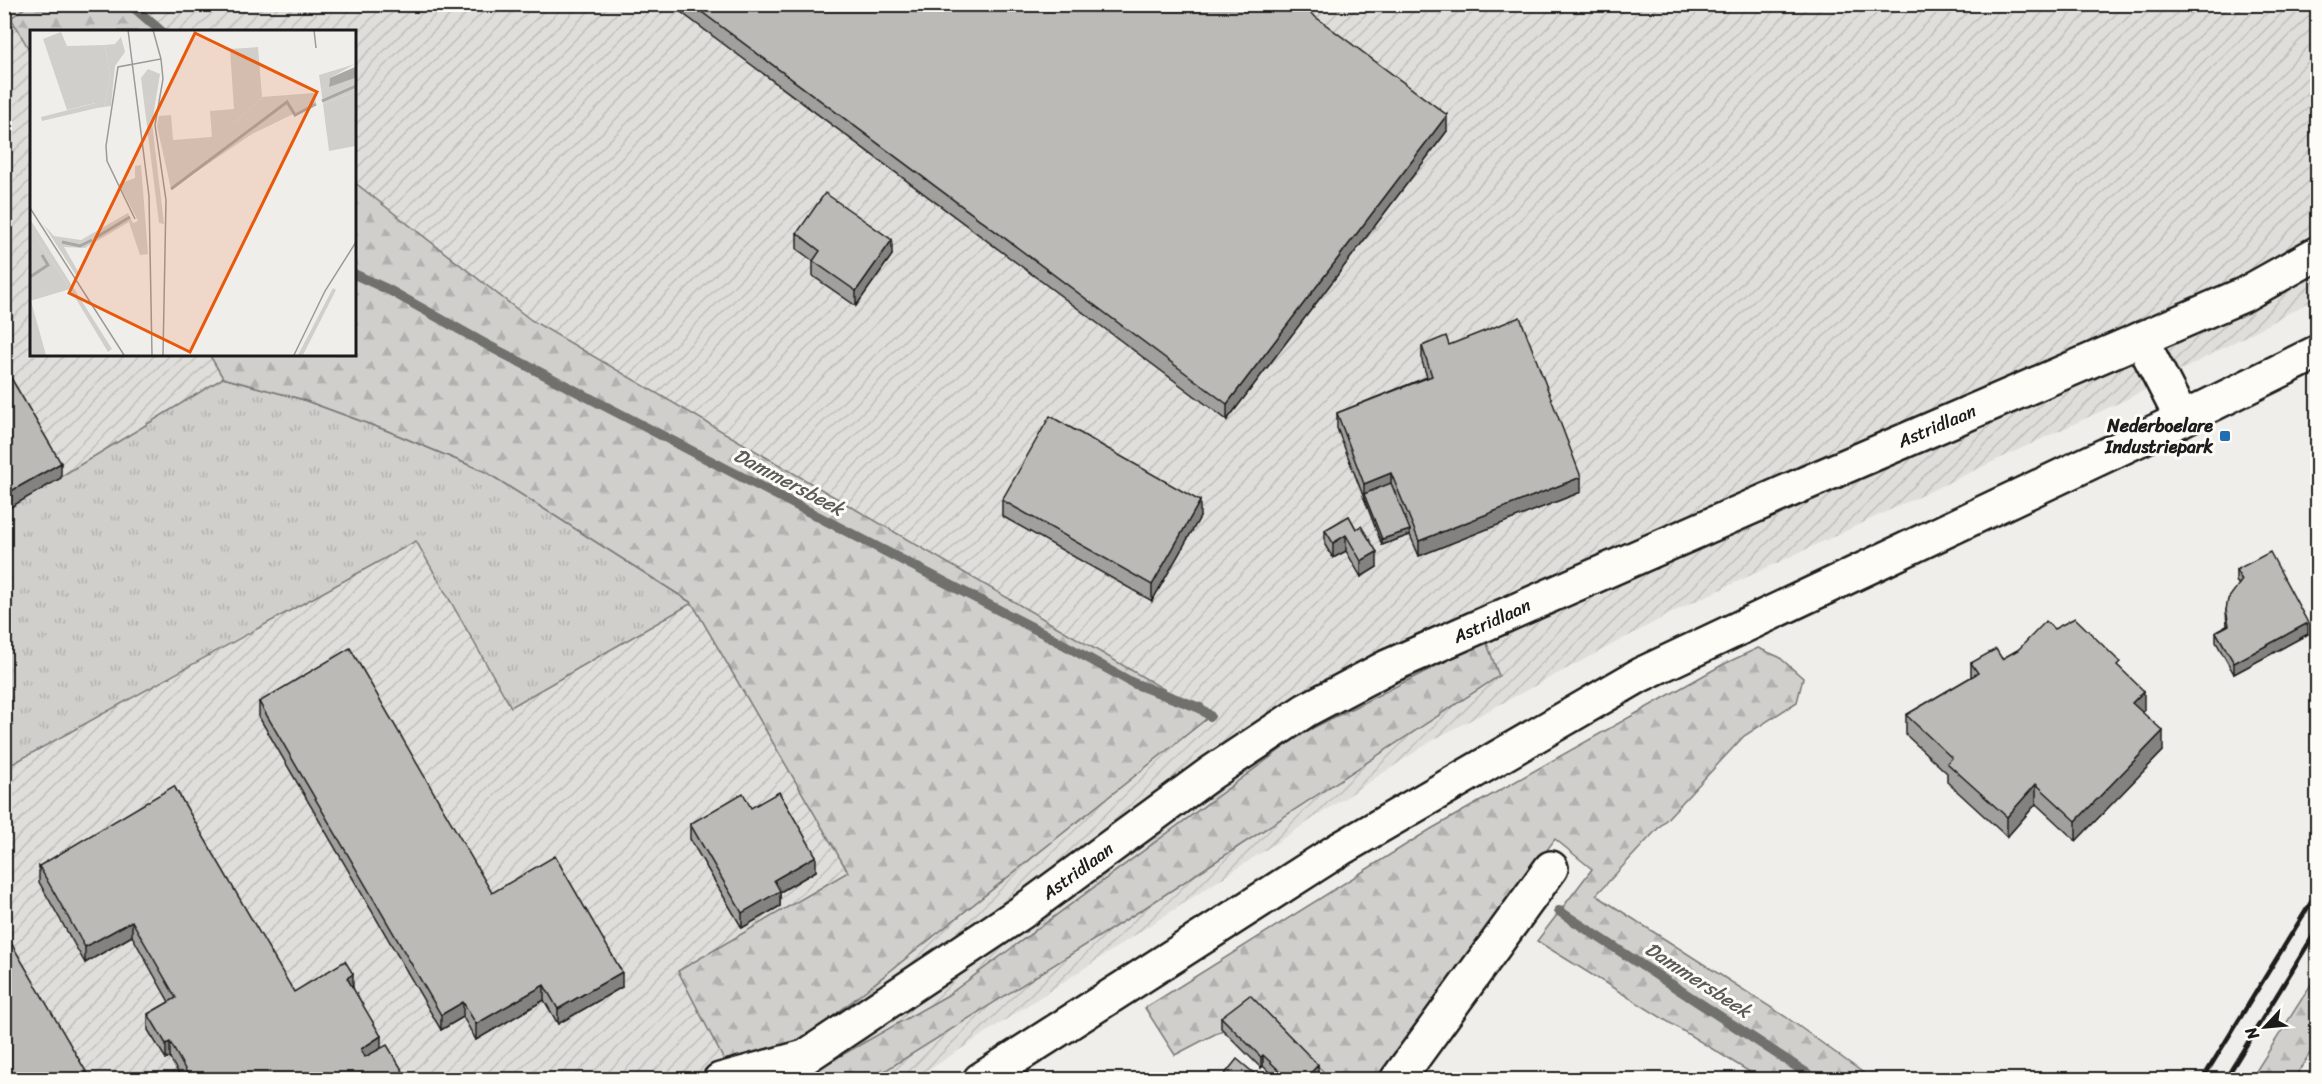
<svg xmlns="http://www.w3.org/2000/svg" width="2322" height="1084" font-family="Sriracha,sans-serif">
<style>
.industrial{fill:url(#industrial-furrows);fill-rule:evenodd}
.grass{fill:url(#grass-tufts);stroke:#767674;stroke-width:1.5}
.forest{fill:url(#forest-firs);stroke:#767674;stroke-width:1.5}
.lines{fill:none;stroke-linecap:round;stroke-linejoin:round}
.stream{stroke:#706f6d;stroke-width:10}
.minor-casing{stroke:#1c1c1c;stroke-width:38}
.primary-casing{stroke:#1c1c1c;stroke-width:38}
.minor{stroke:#fdfcf7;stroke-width:33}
.primary{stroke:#fdfcf7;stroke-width:33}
.rail{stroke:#1c1c1c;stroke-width:4.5}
.wall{fill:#a1a09d;stroke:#1c1c1c;stroke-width:1.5}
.shaded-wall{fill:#83827f;stroke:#1c1c1c;stroke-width:1.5}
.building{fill:#bbbab6;stroke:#1c1c1c;stroke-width:1.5}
.poi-dot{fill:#1f6fb2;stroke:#fdfcf7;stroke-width:2}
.labels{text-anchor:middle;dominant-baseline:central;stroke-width:6;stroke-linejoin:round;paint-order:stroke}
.street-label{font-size:18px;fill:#1c1c1c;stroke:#fdfcf7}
.poi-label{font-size:18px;font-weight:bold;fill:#1c1c1c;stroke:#fdfcf7;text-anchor:end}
.water-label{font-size:20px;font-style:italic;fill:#5b5b59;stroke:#fdfcf7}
.inset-river{fill:none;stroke:#a8a7a3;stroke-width:3}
.inset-road{fill:none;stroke:#9b9a98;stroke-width:1.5}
.view{fill:#e8590c;fill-opacity:0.15;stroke:#e8590c;stroke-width:3}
.inset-edge{fill:none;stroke:#1c1c1c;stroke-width:3}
</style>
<defs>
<pattern id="industrial-furrows" width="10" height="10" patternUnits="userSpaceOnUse" patternTransform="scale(1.5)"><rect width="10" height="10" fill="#e0deda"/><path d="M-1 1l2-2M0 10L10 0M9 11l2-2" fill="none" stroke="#c0beba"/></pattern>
<pattern id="grass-tufts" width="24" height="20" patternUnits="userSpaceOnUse" patternTransform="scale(1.5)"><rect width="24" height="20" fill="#d0cfcc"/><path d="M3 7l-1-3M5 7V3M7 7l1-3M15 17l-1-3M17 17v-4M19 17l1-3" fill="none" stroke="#b2b1af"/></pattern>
<pattern id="forest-firs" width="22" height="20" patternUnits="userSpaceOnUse" patternTransform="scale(1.5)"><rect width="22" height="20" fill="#d0cfcc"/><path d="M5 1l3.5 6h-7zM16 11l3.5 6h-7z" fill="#b2b1af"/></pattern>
</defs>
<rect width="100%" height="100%" fill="#f0eeea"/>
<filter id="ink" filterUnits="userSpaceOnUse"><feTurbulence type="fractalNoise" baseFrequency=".0167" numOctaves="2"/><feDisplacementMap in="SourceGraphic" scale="12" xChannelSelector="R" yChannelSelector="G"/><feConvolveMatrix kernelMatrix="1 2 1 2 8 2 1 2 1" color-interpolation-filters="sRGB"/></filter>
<g filter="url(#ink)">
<path class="industrial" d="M5,5H2317V298L2129,398L1681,608L1435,739L915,1079L5,1080ZM32,32H354V354H32Z"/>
<path class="grass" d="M223,378L301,399L388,431L486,472L692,603L511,707L416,541L5,768L4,511Z"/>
<g class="forest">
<path d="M30,4L127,5L162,31L32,32L31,53L11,18Z"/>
<path d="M354,182L531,320L1210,716L806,1038L724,1060L678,971L848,872L692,603L486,472L388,431L301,399L223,378L209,354H354Z"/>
<path d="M1486,641L1499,676L1143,909L872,1079L798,1080L948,995L1303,733Z"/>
<path d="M1758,648L1779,657L1803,678L1797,702L1744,736L1596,895L1786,1017L1865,1074L1879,1075L1885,1079H1761L1537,941L1592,869L1555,839L1377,1079H1331L1261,1010L1175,1055L1145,1008L1431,829L1722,665Z"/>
<path d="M2317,975V1042L2294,1079H2251Z"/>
</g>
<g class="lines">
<g class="stream">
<path d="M130,4L162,32"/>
<path d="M354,274L389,290L489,346L1043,633L1133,683L1200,708L1210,716"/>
<path d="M1559,911L1817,1080"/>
</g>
<defs>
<g id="minor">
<path d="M2141,339L2182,419"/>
<path d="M720,1080L805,1057L1022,912L1211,773L1306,710L1387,667L1804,484L2243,295L2318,253"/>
<path d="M1397,1080L1551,868"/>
</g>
<path id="primary" d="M980,1080L1340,849L1640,675L2182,419L2318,352"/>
</defs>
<use href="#minor" class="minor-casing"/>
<use href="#primary" class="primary-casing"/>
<use href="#minor" class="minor"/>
<use href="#primary" class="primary"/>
<g class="rail">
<path d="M2202,1080L2318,891"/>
<path d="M2225,1080L2318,928"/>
</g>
</g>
<g class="wall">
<path d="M670,4H1298L1447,131L1227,420Z"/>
<path d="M797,233L892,255L856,306L813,276V261L797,249Z"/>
<path d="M1449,345L1581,492L1419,556L1410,535L1382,545L1337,428V413L1427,377L1422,361V346Z"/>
<path d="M1002,500L1200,517L1152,601L1002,516Z"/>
<path d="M1349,516L1377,567L1361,577L1346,551L1333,558L1325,545V530Z"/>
<path d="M2236,570L2308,634L2234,674L2216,642V632L2227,626L2226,610L2239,585L2236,581Z"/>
<path d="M2054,629L2120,668L2144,711L2142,712L2163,751L2076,841L2036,804L2007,837L1947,782V773L1906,735V715L1971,677V663L2002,659Z"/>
<path d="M259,702L492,893L622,987L558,1024L544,1000L476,1040L463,1017L441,1030L259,717Z"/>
<path d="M751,808L816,871L780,892V906L742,928L690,839V824Z"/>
<path d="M39,866L294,992L353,988L381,1049L404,1080H182L170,1058L166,1059L148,1030V1014L169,1002L132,936L85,963L39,882Z"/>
<path d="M1221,1017L1318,1076L1315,1080H1277L1263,1066L1261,1068L1221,1028Z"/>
</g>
<g class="shaded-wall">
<path d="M1447,115V131L1227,420V404Z"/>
<path d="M892,240V255L856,306V291Z"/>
<path d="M61,463V478L4,511V495Z"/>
<path d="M1391,473V489L1364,494V484Z"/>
<path d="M1581,477V492L1419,556V541Z"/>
<path d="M1200,501V517L1152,601V585Z"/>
<path d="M1410,530V535L1382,545V539Z"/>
<path d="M1346,535V551L1333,558V543Z"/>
<path d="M1377,552V567L1361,577V561Z"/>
<path d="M2308,623V634L2234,674V663Z"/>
<path d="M2144,691V711L2132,722V703Z"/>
<path d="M2163,731V751L2076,841V821Z"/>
<path d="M2036,784V804L2007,837V817Z"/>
<path d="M816,856V871L780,892V906L742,928V913L774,880Z"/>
<path d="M132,921V936L85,963V947Z"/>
<path d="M622,972V987L558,1024V1009Z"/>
<path d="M353,974V989L347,978Z"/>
<path d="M544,985V1000L476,1040V1024Z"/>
<path d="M463,1002V1017L441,1030V1015Z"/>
<path d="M381,1036V1051L361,1065V1049Z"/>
<path d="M170,1042V1058L166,1059V1044Z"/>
<path d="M1263,1055V1066L1261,1068V1057Z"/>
<path d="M1318,1065V1076L1315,1080H1304Z"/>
<path d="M404,1073V1080H392Z"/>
</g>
<g class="building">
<path d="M691,4H1298L1447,115L1227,404Z"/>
<path d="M825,193L892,240L856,291L813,261L820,251L797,233Z"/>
<path d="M1520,317L1581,477L1419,541L1391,473L1364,484L1337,413L1432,376L1422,346L1446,336L1449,345Z"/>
<path d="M4,366L61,463L4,495Z"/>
<path d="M1050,416L1200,501L1152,585L1002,500Z"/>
<path d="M1391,483L1410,530L1382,539L1364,494Z"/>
<path d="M1349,516L1356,529L1361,526L1377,552L1361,561L1346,535L1333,543L1325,530Z"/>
<path d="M2270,552L2308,623L2234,663L2216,632L2229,625L2226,610L2228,599L2242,580L2236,570Z"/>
<path d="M2075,618L2120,662L2117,665L2144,691L2132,703L2163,731L2076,821L2036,784L2007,817L1947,763L1952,758L1906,715L1978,673L1971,663L1996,649L2002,659L2018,650L2046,621L2054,629Z"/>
<path d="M350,648L492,893L555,856L622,972L558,1009L544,985L476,1024L463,1002L441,1015L259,702Z"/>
<path d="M174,786L294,992L345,961L353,974L347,978L381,1036L361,1049L365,1057L387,1045L404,1073L392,1080H191L170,1042L166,1044L148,1014L176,998L132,921L85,947L39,866Z"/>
<path d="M779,792L816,856L774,880L780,891L742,913L690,824L743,793L751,808Z"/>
<path d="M4,931L91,1080H4Z"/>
<path d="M1250,995L1318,1065L1304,1080H1289L1263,1055L1261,1057L1221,1017Z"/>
<path d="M1237,1059L1262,1080H1220Z"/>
</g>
</g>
<rect class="poi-dot" x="2219" y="430" width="12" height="12" rx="3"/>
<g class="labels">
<g class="street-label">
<text transform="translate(1937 426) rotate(-23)">Astridlaan</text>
<text transform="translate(1492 621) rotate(-24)">Astridlaan</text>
<text transform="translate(1078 871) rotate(-36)">Astridlaan</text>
</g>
<g class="poi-label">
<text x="2213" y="426">Nederboelare<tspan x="2213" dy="21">Industriepark</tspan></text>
</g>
<g class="water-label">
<text transform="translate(789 482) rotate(28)">Dammersbeek</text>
<text transform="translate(1698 980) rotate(33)">Dammersbeek</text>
</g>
</g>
<g transform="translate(30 30)">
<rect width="326" height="326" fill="#f0eeea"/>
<path d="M31,2L37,16L75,15L80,47L74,77L67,78L65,73L37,80L13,9ZM228,17L232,67L207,91L182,107L180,81L204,79L200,19ZM325,34L300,48L299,57L291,59L289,45ZM325,62V116L299,121L293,74ZM0,198L38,255L0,267ZM303,258L306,260L273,325H268ZM0,271H1L16,325H0Z" fill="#d0cfcc"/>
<path d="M91,7L95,22L85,36L81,76L74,77L80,47L75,15L85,14ZM118,39L130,44L122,93L134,194L129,193L111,48ZM325,48V62L293,74L291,59ZM284,63L286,73L222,104L141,159L127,96L129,86L141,85L143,110L181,107L207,91L232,67ZM66,73L67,78L12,91L11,87ZM111,135L118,224L110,225L99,192L55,218L34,217L49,243L46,245L13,194L24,206L51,210L98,183L103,193L108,191L89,154L105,148V136ZM0,189L82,319L78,322L40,259L0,271V267L10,261L38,255L0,198Z" fill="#d0cfcc"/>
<path d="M325,37V48L299,57L300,48Z" fill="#a8a7a3"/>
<path class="inset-river" d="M292,71L326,56M141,159L257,72L265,85L286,74M65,208L100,187M32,212L50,216L62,210M0,247L18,235L12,225"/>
<path class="inset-road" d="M98,0L119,166L122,325M284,0L286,18M131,29L133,49L125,95L136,170L133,325M0,178L94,325M105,189L77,131L76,116L88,37L131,29L123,0M264,325L295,261L326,212"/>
<path class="view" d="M165,3L287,62L160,322L39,263Z"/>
<rect width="326" height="326" class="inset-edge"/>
</g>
<rect width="2322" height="1084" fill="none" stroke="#fdfcf7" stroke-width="24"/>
<rect x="12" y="12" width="2298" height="1060" fill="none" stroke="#1c1c1c" stroke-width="2" filter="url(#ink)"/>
<g transform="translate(2265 1027) rotate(244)" stroke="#fdfcf7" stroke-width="4.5" paint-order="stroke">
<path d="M0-4.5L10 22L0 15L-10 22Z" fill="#1c1c1c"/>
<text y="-9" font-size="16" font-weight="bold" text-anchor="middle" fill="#1c1c1c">N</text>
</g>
</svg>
